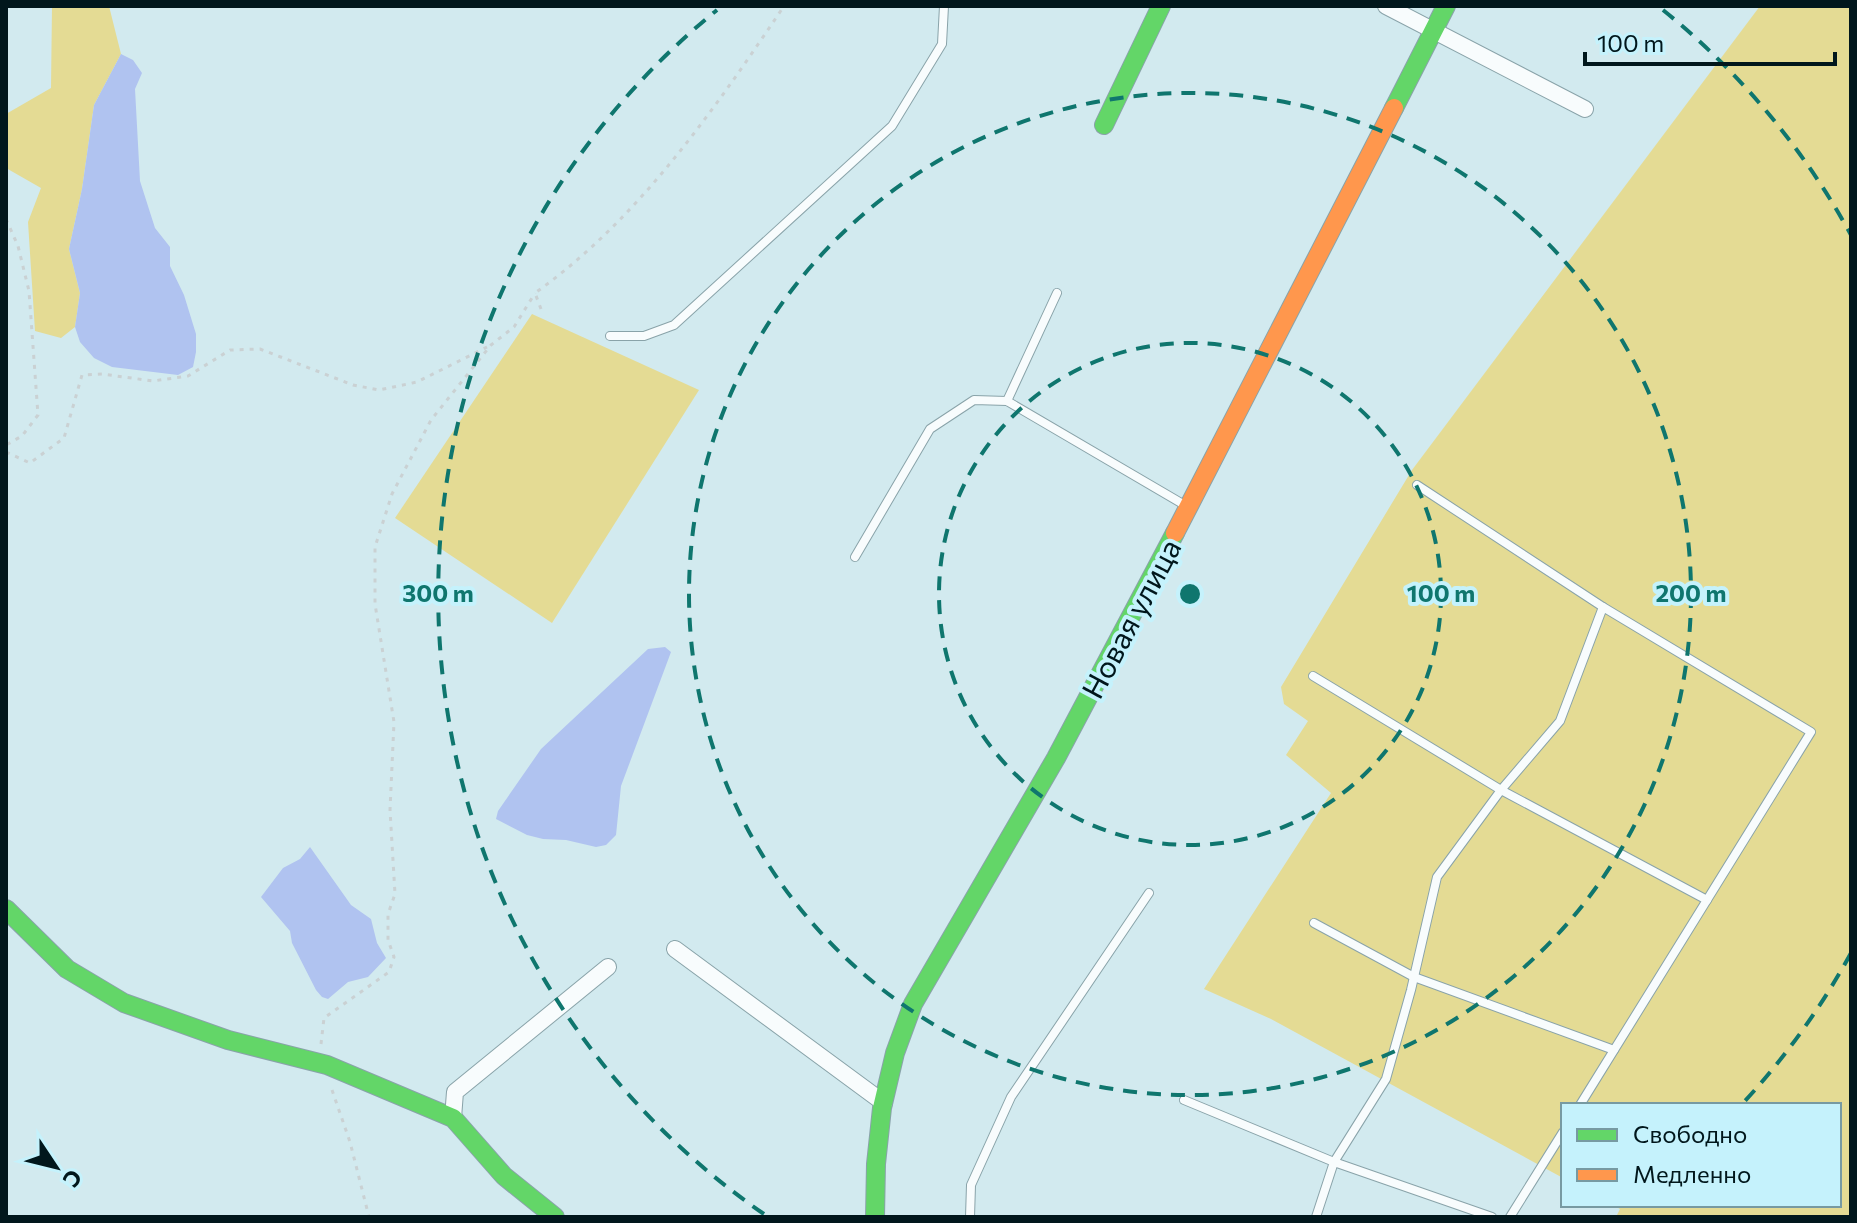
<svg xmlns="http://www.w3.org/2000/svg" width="1857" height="1223" font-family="Commissioner,sans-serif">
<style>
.green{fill:#e4db94}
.water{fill:#b0c3f0}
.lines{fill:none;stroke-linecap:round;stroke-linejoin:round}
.lane-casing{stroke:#89a3a9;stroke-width:10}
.street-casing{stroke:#89a3a9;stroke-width:18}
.fast-casing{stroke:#89a3a9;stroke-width:20}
.slow-casing{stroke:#89a3a9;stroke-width:20}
.path{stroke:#cad1d3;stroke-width:3;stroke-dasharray:4 6;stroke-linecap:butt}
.lane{stroke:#f8fcfd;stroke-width:8}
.street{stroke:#f8fcfd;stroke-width:16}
.fast{stroke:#63d668;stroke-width:18}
.slow{stroke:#ff974d;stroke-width:18}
.ring{fill:none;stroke:#0f766e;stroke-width:4;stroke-dasharray:14 10}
.labels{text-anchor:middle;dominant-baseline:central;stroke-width:8;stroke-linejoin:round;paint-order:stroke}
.street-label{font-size:30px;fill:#01171c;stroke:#c5f2fc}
.centre{fill:#0f766e;stroke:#c5f2fc;stroke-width:4}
.ring-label{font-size:24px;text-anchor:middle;font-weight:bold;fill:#0f766e;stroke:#c5f2fc;stroke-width:8;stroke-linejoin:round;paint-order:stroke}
</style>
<rect width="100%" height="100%" fill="#d2eaef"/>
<g class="green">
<path d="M52,6H109L121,54L94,105L82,189L69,249L80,293L75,327L61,338L35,331L28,222L41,188L6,168V114L51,88Z"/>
<path d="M1760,6H1851V1217H1616L1620,1209L1613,1205H1839V1105H1563V1178L1271,1019L1204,989L1331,793L1286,755L1308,721L1284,704L1281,687L1412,470Z"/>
<path d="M532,314L699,390L552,623L395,518Z"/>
</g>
<g class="water">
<path d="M121,54L133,60L142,73L135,89L140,181L155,228L170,247V266L184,295L196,334V352L193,367L178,375L112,367L94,358L80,342L75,327L80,293L69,249L82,189L94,105Z"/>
<path d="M665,647L671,652L621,786L616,835L606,845L596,847L566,840L543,839L527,835L496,819L498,811L541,749L648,649Z"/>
<path d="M310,847L351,905L371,919L377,943L386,958L368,977L348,982L328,999L322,997L316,990L292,943L290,931L261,897L283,868L300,859Z"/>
</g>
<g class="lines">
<defs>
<g id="lane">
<path d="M610,336H644L674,325L892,126L942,44L944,6"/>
<path d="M1007,401L1057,293"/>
<path d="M1417,485L1603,607"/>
<path d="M855,557L930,429L974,400L1007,401L1188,507"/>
<path d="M1313,676L1501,790L1707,900"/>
<path d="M1314,923L1414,977L1614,1050"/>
<path d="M1184,1100L1334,1162L1316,1217"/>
<path d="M970,1217L971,1185L1011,1097L1149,893"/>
<path d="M1492,1217L1334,1162L1386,1079L1411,990L1437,877L1501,790L1560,721L1603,607L1811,732L1580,1105"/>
<path d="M1510,1217L1563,1132"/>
</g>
<g id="street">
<path d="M1386,6L1585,109"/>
<path d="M675,949L884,1103"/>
<path d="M453,1118L455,1092L608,967"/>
</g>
<g id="fast">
<path d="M1394,108L1446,6"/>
<path d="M1104,125L1161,6"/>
<path d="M6,909L67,969L124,1003L228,1040L327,1065L453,1118L504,1176L555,1217"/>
<path d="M875,1217L876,1164L882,1108L895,1053L913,1004L1056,758L1175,533"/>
</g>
<path id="slow" d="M1175,533L1394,108"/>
</defs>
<use href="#lane" class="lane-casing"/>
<use href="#street" class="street-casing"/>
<use href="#fast" class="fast-casing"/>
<use href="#slow" class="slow-casing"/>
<g class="path">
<path d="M6,219L18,246L29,291L38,415L22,436L6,445"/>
<path d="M541,309L535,293C639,219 714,110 784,6"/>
<path d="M6,452L30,463L64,438L82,375L102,374L153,381L188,376L230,350L260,349L353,385L379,390L417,382L487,347"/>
<path d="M321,1044L324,1018L389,972L394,957L388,940V914L395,894L390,810L394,722L375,604V547L392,494L431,420L491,345L514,327L535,293"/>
<path d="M332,1090L350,1142L369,1217"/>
</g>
<use href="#lane" class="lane"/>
<use href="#street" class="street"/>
<use href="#fast" class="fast"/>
<use href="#slow" class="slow"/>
</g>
<g class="ring">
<circle cx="1190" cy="594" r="251"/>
<circle cx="1190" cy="594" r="501"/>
<path d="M1851 953A752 752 0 0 1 1744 1102M764 1214A752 752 0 0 1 717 10M1663 10A752 752 0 0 1 1851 235"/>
</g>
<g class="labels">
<g class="street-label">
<text transform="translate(1130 618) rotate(-62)">Новая улица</text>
</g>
</g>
<circle cx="1190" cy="594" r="12" class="centre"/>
<g class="ring-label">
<text x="1441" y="602">100 m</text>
<text x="1691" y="602">200 m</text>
<text x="438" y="602">300 m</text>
</g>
<rect width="1857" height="1223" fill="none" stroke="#01171c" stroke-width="16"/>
<rect x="1561" y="1103" width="280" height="104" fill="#c5f2fc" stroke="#779aa2" stroke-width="2"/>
<rect x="1577" y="1129" width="40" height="12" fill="#63d668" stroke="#779aa2" stroke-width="2"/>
<text x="1633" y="1143" font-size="24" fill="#01171c">Свободно</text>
<rect x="1577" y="1169" width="40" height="12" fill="#ff974d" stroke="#779aa2" stroke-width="2"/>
<text x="1633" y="1183" font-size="24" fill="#01171c">Медленно</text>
<g transform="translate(56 1167) rotate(125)" stroke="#c5f2fc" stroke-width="6" paint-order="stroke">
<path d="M0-6L14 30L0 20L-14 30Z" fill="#01171c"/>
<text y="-12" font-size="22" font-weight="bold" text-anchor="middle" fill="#01171c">С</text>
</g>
<path d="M1585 52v12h250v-12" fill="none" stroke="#01171c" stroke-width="4"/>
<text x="1597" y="52" font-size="24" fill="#01171c" stroke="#c5f2fc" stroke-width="6" paint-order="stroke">100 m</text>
</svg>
